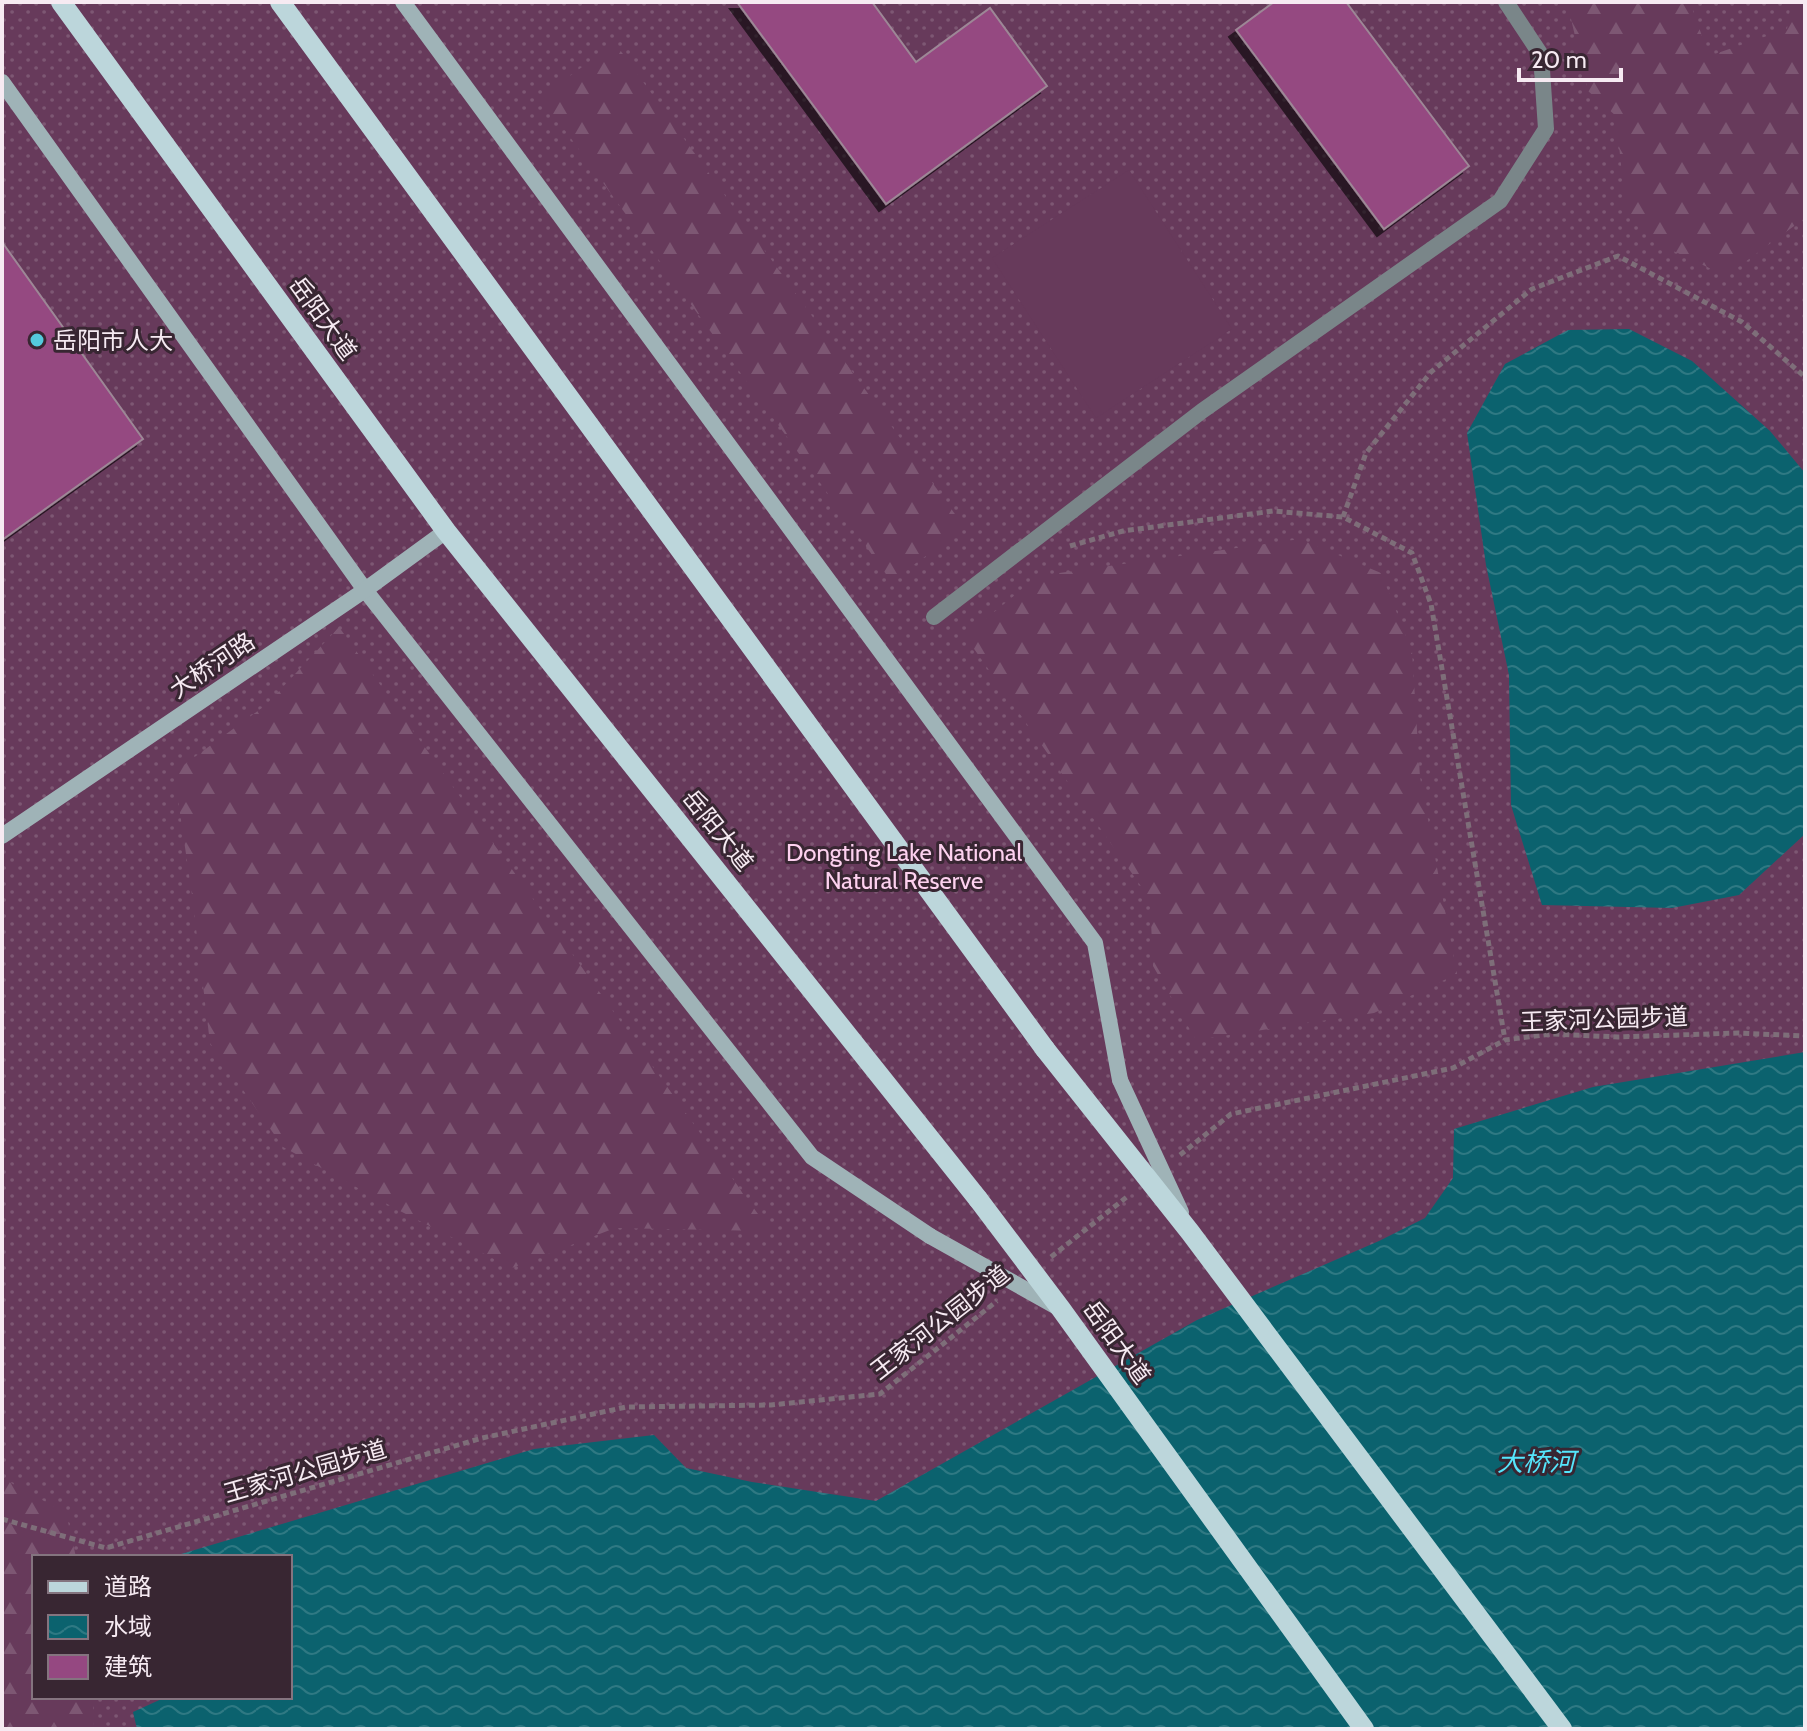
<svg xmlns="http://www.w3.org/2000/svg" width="1807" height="1731" font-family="Cabin,'Noto Sans SC',sans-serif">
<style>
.grass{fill:url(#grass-dots);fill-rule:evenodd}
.forest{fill:url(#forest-firs)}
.garden{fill:#673a5b}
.water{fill:url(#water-waves)}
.building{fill:#954881;stroke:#9d8796;stroke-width:2;filter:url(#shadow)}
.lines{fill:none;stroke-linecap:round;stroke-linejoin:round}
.path{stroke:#7e6e79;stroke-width:5;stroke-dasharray:6 4;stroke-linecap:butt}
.street{stroke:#7a8689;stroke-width:16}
.secondary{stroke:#9fb3b7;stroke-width:16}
.primary{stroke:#bcd6db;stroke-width:20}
.secondary-bridge{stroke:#9fb3b7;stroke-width:16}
.primary-bridge{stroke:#bcd6db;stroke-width:20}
.poi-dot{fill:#54cadd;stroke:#382632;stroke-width:3}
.labels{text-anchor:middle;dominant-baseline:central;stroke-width:6;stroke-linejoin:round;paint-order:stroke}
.street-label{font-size:24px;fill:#f6eaf2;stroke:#382632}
.poi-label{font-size:24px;fill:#f6eaf2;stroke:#382632;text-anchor:start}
.park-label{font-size:24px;fill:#fdd1ef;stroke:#382632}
.water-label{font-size:26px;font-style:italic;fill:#55e6fc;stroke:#382632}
</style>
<defs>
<pattern id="grass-dots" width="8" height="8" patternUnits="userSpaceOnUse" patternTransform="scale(2)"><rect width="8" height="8" fill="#673a5b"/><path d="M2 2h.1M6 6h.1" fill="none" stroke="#7d5773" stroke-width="1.8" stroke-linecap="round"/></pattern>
<pattern id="forest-firs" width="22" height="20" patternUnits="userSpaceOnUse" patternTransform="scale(2)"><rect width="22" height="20" fill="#673a5b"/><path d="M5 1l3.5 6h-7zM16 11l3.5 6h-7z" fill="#7d5773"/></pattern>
<pattern id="water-waves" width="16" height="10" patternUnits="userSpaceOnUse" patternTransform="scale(2)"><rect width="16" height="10" fill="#0b626e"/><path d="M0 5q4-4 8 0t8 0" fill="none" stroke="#2f7983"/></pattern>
<filter id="shadow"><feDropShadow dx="-7" dy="7" stdDeviation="0" flood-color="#0009"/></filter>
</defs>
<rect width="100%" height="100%" fill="#42303d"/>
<path class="grass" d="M2,2H1805V1729H2ZM34,1557H290V1697H34Z"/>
<g class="forest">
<path d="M1567,2H1690L1709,56L1787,29L1791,2H1805V218L1726,276L1663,246L1626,213L1616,116L1588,91Z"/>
<path d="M615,43L965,528L891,581L541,97Z"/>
<path d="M1300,539L1381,573L1412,651L1420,777L1457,974L1374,1013L1196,1040L1153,966L1150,899L965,636L1038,576Z"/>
<path d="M339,627L770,1231L615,1228L512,1268L400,1211L283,1147L210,1043L192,895L174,772L266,705Z"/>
<path d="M2,1478L66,1513L76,1557H34V1697H93L94,1729H2Z"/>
</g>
<path class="garden" d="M1129,170L1232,329L1096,418L992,258Z"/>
<g class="water">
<path d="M1629,329L1692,361L1770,431L1805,473V834L1739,895L1672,908L1542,905L1511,805L1509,675L1486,565L1467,433L1505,364L1568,330Z"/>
<path d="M1805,1052V1729H137L133,1712L166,1697H290V1557H171L534,1449L654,1435L686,1468L752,1482L876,1501L1197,1320L1379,1241L1425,1218L1453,1178L1454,1129L1593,1087Z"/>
</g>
<g class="building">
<path d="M737,2H872L916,62L990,8L1047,86L886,204Z"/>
<path d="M1274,2H1346L1469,166L1384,229L1236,30Z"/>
<path d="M2,242L143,439L2,540Z"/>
</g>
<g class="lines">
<g class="path">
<path d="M1343,517L1366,453L1431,372L1532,289L1618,256L1742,322L1805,377"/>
<path d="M1070,546L1123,531L1273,511L1343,517L1412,553L1431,604L1505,1040"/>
<path d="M1180,1155L1231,1114L1453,1068L1505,1040L1551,1034L1618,1037L1738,1033L1805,1036"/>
<path d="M1051,1257L1128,1196"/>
<path d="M2,1519L106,1548L482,1438L626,1407L771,1405L880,1394L997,1301"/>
</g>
<path class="street" d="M934,617L1202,411L1500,201L1546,129L1541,55L1506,2"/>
<g class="secondary">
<path d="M403,2L1095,943L1120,1080"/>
<path d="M2,82L365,590L812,1157L930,1236"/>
<path d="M2,836L365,590L446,531"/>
</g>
<g class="primary">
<path d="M61,2L446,531L978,1199"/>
<path d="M280,2L1045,1049"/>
</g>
<g class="secondary-bridge">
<path d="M1120,1080L1181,1212"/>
<path d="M930,1236L1057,1307"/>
</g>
<g class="primary-bridge">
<path d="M1045,1049L1190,1232L1562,1729"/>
<path d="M978,1199L1061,1309L1364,1729"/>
</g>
</g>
<circle class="poi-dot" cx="37" cy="340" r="8"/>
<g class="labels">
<g class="street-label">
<text transform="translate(323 318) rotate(54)">岳阳大道</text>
<text transform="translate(212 665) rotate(-34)">大桥河路</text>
<text transform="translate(718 830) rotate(51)">岳阳大道</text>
<text transform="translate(1604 1019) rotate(-2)">王家河公园步道</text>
<text transform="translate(940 1322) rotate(-38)">王家河公园步道</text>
<text transform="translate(1117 1342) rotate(54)">岳阳大道</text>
<text transform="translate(305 1471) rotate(-16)">王家河公园步道</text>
</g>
<g class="poi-label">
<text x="53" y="340">岳阳市人大</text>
</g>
<g class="park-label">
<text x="904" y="852">Dongting Lake National<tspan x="904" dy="28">Natural Reserve</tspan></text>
</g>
<g class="water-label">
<text x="1536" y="1462">大桥河</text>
</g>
</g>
<rect width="1807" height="1731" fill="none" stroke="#f6eaf2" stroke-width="8"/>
<rect x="32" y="1555" width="260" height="144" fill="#382632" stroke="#84747f" stroke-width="2"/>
<rect x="48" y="1581" width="40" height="12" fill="#bcd6db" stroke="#84747f" stroke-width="2"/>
<text x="104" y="1595" font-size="24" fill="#f6eaf2">道路</text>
<rect x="48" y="1615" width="40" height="24" fill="url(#water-waves)" stroke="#84747f" stroke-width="2"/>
<text x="104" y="1635" font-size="24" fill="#f6eaf2">水域</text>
<rect x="48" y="1655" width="40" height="24" fill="#954881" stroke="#84747f" stroke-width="2"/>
<text x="104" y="1675" font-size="24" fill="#f6eaf2">建筑</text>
<path d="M1519 68v12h102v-12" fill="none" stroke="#f6eaf2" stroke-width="4"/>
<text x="1531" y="68" font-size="24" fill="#f6eaf2" stroke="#382632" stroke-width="6" paint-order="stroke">20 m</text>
</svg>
